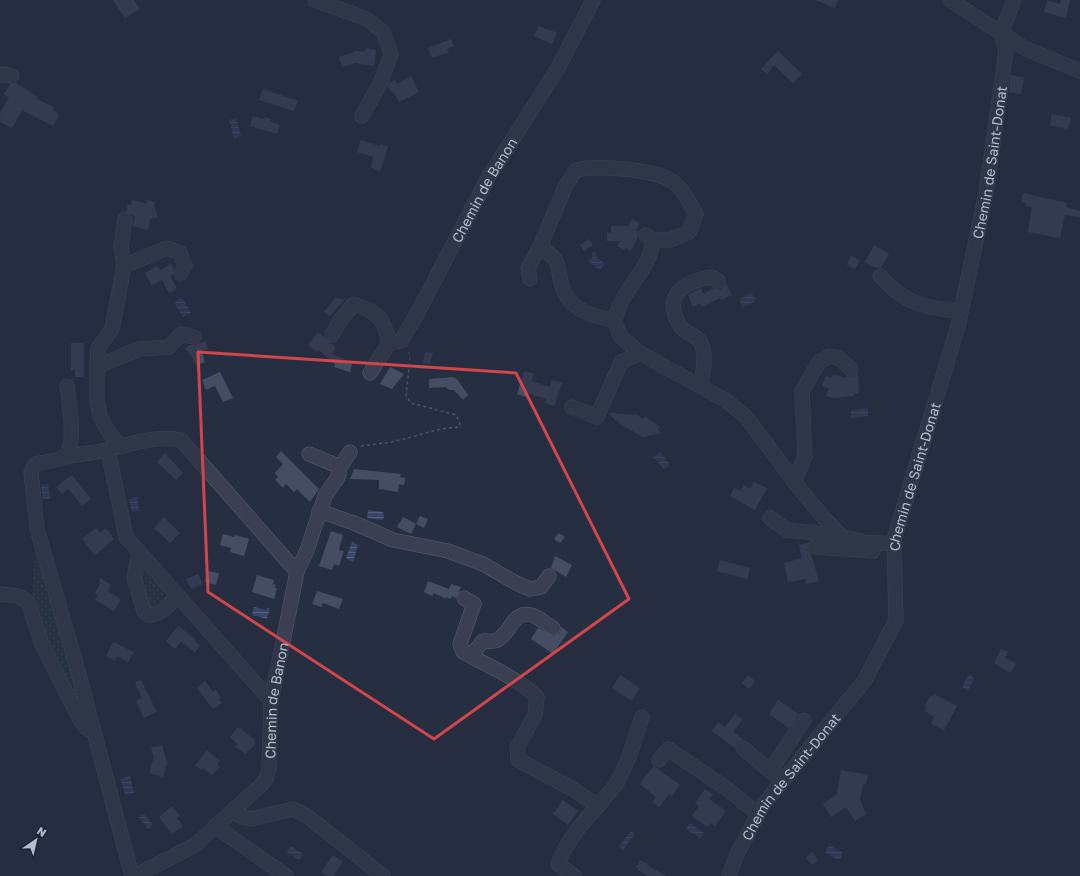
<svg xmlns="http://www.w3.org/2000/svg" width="1080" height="876" font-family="'Golos Text',sans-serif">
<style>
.grass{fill:url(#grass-dots)}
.water{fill:url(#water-rules)}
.building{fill:#454d63}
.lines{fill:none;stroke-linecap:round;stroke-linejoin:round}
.minor-casing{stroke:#585e6e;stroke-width:15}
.path{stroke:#46585f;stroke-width:1.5;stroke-dasharray:3 3;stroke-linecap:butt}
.minor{stroke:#3a4051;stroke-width:14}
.marked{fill:none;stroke:#d04649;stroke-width:3;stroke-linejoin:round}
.labels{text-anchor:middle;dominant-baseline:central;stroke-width:3;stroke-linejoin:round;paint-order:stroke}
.street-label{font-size:14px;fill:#b7bccb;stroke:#1f2536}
</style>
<defs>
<pattern id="grass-dots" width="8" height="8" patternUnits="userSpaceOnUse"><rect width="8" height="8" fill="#283b42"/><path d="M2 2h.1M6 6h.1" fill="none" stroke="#45555c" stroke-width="1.8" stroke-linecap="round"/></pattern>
<pattern id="water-rules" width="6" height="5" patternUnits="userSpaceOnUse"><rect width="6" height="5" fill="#3a4668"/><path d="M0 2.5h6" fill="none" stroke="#545f7c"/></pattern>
</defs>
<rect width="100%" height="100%" fill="#262e41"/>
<g class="grass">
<path d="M35,544L86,724L43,640L32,599Z"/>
<path d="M146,570L170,594L167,600L151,610L140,579L142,573Z"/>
</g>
<g class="water">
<path d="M236,118L241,136L234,138L229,120Z"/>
<path d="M595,252L596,257L605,264L600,270L588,261L592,258V253Z"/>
<path d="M751,293L756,299L754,302L743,307L741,306L740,299Z"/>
<path d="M180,298L183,299L191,313L183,317L175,304L176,301Z"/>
<path d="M868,408V416L851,418V410Z"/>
<path d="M660,452L670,465L664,469L653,457Z"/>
<path d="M48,484L50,499L43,500L41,485Z"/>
<path d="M137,497L139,511L132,512L129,499Z"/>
<path d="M368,510L383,512L384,518L382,520L367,518Z"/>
<path d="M352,542L358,545L353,562L346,558Z"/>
<path d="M254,607L266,610L267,608H270L267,619L252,615Z"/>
<path d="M971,675L974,679L968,691L962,687L968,676Z"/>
<path d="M130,776L134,793L125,795L121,779Z"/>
<path d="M144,814L153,825L148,829L139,818L140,815Z"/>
<path d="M690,823L704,833L700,838L686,829Z"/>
<path d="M631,831L635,834L623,850L619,846Z"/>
<path d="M291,846L303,854L299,860L287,852Z"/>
<path d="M830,846L842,852V857L838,860L826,853V849Z"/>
</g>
<g class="building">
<path d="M113,0H134L140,9L125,18Z"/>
<path d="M816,0H838L835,8Z"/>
<path d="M1047,0L1060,4L1061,0H1070L1066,18L1044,12Z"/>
<path d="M539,26L557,33L552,44L534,36Z"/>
<path d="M451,39L454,46L447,49L449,52L432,58L428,48Z"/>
<path d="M366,48L376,50L374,66L356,63L342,67L339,57L357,51L365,52Z"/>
<path d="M778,51L802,74L793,83L774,65L767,74L761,69Z"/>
<path d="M1011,75L1024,78L1021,94L1009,92Z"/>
<path d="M411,76L419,92L399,102L394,92L392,93L388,86L390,83L395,80L397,84Z"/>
<path d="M16,83L38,97L37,99L54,107L53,110L58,113L57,115L59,116L53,126L22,110L12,128L0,122V114L9,97L4,94L10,84Z"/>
<path d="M263,89L298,101L294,111L259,100Z"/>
<path d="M1052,114L1071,118L1068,129L1050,125Z"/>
<path d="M253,116L263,119L264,117L271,119L270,121L280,125L277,134L250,126Z"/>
<path d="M361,140L379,146L380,144L388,146L380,172L371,167L373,157L357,152Z"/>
<path d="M1023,193L1067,203L1066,207L1080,211V217L1065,215L1060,238L1028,232L1032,207L1025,206L1026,203L1021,202Z"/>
<path d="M132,200L146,204L147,200L155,202L154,206L158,217L150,219L148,230L133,226L135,216L126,211L128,204L131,205Z"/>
<path d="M632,219L640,223L636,230L639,231L638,236L631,251L625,247L624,250L617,246L620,241H607V232L611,233V226H628Z"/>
<path d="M588,239L593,245L584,251L580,245Z"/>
<path d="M874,245L889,254L881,268H877L865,262Z"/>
<path d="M851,256L860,260L855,269L847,265Z"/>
<path d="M171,264L174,269L173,274L170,276L177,289L169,293L162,280L152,286L145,273L157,266L160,270Z"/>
<path d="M726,284L732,295L721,300L720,298L702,307L700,303L693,307L688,295L701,288L703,294L714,288L721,289Z"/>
<path d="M335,298L344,300L330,316L324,312Z"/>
<path d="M318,332L336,348L331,354L345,359L344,361L352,364L350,372L334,367L335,364L319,350L317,352L308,345Z"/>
<path d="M205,341L208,348L202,351L205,362L196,366L191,355L185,349L189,345H196Z"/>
<path d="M71,343H84V377H75V370H71Z"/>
<path d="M425,352L433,353L430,364L423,363Z"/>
<path d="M390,367L404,374L392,389L380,384Z"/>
<path d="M524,371L534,374L531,381L550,387L552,380L562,383L554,406L545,403L546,399L528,393L526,397L517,394Z"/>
<path d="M220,372L233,398L223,402L215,386L206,390L202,380Z"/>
<path d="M858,374L859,394H854V396L834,398L826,396L829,388L822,386L826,376L831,378L833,375L847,378V376L853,377Z"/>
<path d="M453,377L457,379L468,395L463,400L454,390H449L446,387L429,388V379Z"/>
<path d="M608,413L637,415L643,419L645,416L660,427L658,429L661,433L643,437L620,424Z"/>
<path d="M281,451L319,489L310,502L297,489L294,492L286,484L283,488L275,480L278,477L275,473L283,464L276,457Z"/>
<path d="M165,453L183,473L176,480L157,462Z"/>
<path d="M354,469L401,474L400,477L405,478L404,485L399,484L398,492L379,489V480L350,479Z"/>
<path d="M72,475L91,499L82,506L68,489L62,494L56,487Z"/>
<path d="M754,482L767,488L755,510L730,496L734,488L741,491L744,485L750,489Z"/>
<path d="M420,516L428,519L424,528L416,524Z"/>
<path d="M164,517L180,533L170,543L154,528Z"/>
<path d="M403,517L416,524L411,534L397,527Z"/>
<path d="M96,528L100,533L106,528L114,539L95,555L82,539Z"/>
<path d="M331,531L343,535L339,550L344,551L339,566L334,564L332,570L319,566Z"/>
<path d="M559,533L565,537L560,543L554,539Z"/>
<path d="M223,534L234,537L235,535L249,539L244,556L230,552L231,548L220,545Z"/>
<path d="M808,543L807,550L811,554L819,581L806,584L805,579L788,582L784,563L802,558L799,545Z"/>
<path d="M555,556L572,565L566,577L551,568Z"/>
<path d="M720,560L750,568L747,579L717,571Z"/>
<path d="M207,571L219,573L216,585L204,582Z"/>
<path d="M198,574L203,584L191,589L186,579Z"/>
<path d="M257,575L274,580L273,584L276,585L275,588H277L274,599L252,592Z"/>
<path d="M100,578L111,585L108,591L121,599L114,611L95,600L98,595L95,593L99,586Z"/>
<path d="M428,581L449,589L451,584L461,587L456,598L452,596L451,599L446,597V599L434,593L432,596L424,592Z"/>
<path d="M317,591L343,599L339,609L323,603L321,607L312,604Z"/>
<path d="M178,626L196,640L195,641L200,646L195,652L181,642L175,649L166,641Z"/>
<path d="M561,627L568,632L553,654L531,639L538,628L553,636L560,633Z"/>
<path d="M113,642L134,652L128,662L117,656L115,661L106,656Z"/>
<path d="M1001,649L1008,652L1005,658L1016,663L1011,673L994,663Z"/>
<path d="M620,675L640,688L632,701L612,688Z"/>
<path d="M748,675L755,681L749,689L742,683Z"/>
<path d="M141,680L157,712L144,718L136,701L142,698L135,682Z"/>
<path d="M205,681L213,692L216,690L221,698L219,700L222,703L213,709L197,688Z"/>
<path d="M934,694L957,706L944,730L931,724L934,717L925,711L927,707L925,706L930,696L932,697Z"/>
<path d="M778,700L798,714L789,728L769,714Z"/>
<path d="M735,714L743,719L733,732L743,739L737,742L735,748L712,731L718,722L725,727Z"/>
<path d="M238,727L255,740L254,742L256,743L246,754L235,747L238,744L230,737Z"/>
<path d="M162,745L167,763L163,777L149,773L154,757L151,748Z"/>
<path d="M207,750L220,761L217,764L220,767L212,775L203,768L201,770L195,765Z"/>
<path d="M654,766L680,785L672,796L669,794L659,807L652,802L656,797L640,784Z"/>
<path d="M841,770L868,775L866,784H863L860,799L866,814L855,821L846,807L831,817L823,804L837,794Z"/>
<path d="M705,789L713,795L709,799L726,811L715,826L711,823L708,827L692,816L699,806L695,803Z"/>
<path d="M563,800L578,811L568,825L553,814Z"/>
<path d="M172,806L180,816L177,818L183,826L172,834L159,817Z"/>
<path d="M812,852L818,860L812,865L806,858Z"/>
<path d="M333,855L343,862L333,876H327L321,872Z"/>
<path d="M640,860L648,864L647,865L667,876H648L638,870L639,868L636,867Z"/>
</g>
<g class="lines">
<defs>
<g id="minor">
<path d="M315,0L367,19L383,32L391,54L381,82L362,116"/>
<path d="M950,0L1026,49L1080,71"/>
<path d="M1001,34L1014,0"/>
<path d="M0,76L3,74L12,76"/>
<path d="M544,251L542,242L565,187L576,170C597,165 651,169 670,180C682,187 689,202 696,214L689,232L670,240H653"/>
<path d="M124,266L167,248L180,253L185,265L181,273"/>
<path d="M880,276C904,303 926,309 961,311"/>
<path d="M530,279L528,268L539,248C565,260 555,268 563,289C570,310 594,317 614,320"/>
<path d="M332,335L341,319L354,304C378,312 384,318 389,343"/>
<path d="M640,353L621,337L614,320C617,313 619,306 623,299C634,279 651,264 653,240L646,235"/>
<path d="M97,370L103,364L139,349L169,347L181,334L194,337"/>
<path id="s1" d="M370,373L389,343L401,341L403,338L418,312L488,178L558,68L593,0"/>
<path d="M67,386C69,402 77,445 65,456C59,461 43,462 35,464L31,472L37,529L78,671L132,876"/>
<path d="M700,386C703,373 707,356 701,343C698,336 687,334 682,328C679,326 678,321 676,318C665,291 691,280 712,277L718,281"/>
<path d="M572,407L597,417L621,362L640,353L727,401L746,417L800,489L824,518L841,536L862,542L895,544"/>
<path d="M120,446L108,431L100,416L97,401V365L98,348L112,329L124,266L121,248L125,219"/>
<path d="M309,454L340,467"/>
<path d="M64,457L108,450"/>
<path d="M794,482L805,456L802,391L819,362L830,356L839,358L851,369"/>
<path d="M319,511L354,523L393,540L448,551L483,564L516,583L530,589L541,587L549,576"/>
<path d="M770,518L787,530L841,536"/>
<path d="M815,547L873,551"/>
<path d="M139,553L134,578L144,611L148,615C161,616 170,603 179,596"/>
<path d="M0,594L18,596L28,602L42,645L61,683L81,721L86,728L94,733"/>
<path d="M464,598L474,604L460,644L463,652L476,659"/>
<path d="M553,628C537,617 524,605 511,625C507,631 504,636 498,640C494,642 487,641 483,641L474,652L476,659C498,670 518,680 537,697L535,715L517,748L518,760L571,788L598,806L617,783L629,757L642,717"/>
<path d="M271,701L126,537L108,450C127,444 162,435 181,440L297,572"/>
<path d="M743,748L770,771"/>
<path d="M659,760L668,749L726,788L758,814"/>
<path d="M783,781L770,771L804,720"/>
<path d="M236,807L240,816L251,819L293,809L307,816L383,876"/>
<path d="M215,826L286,876"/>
<path id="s2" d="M135,876L195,845L260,786L266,779L269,768L271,701L297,572L307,550L325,496L338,477L340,467L350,452"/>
<path d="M574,876L558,864C567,841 581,824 598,806"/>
<path id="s3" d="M729,876L737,854L763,805L865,680L896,620L894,539L958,326L986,193L1006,51L1001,34"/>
</g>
</defs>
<use href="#minor" class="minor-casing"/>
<path class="path" d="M361,446L392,442L441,429L459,427L460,424L456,415L411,403L406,396L410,357L408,349"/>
<use href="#minor" class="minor"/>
</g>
<path d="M0 0H1080V876H0ZM198,352L516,373L629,599L434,739L208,592Z" fill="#262e41" fill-opacity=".55" fill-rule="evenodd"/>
<path class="marked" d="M198,352L516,373L629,599L434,739L208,592Z"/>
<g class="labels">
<g class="street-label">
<text stroke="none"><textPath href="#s3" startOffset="778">Chemin de Saint-Donat</textPath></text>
<text stroke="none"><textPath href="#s1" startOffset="220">Chemin de Banon</textPath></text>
<text stroke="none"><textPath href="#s3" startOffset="454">Chemin de Saint-Donat</textPath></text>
<text stroke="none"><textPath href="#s2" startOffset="244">Chemin de Banon</textPath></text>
<text stroke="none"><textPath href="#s3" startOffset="118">Chemin de Saint-Donat</textPath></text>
</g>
</g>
<g transform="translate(36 840) rotate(34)" stroke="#1f2536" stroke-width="3" paint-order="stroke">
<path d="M0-3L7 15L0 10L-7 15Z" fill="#b7bccb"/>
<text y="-6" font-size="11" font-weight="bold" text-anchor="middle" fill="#b7bccb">N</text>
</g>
</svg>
